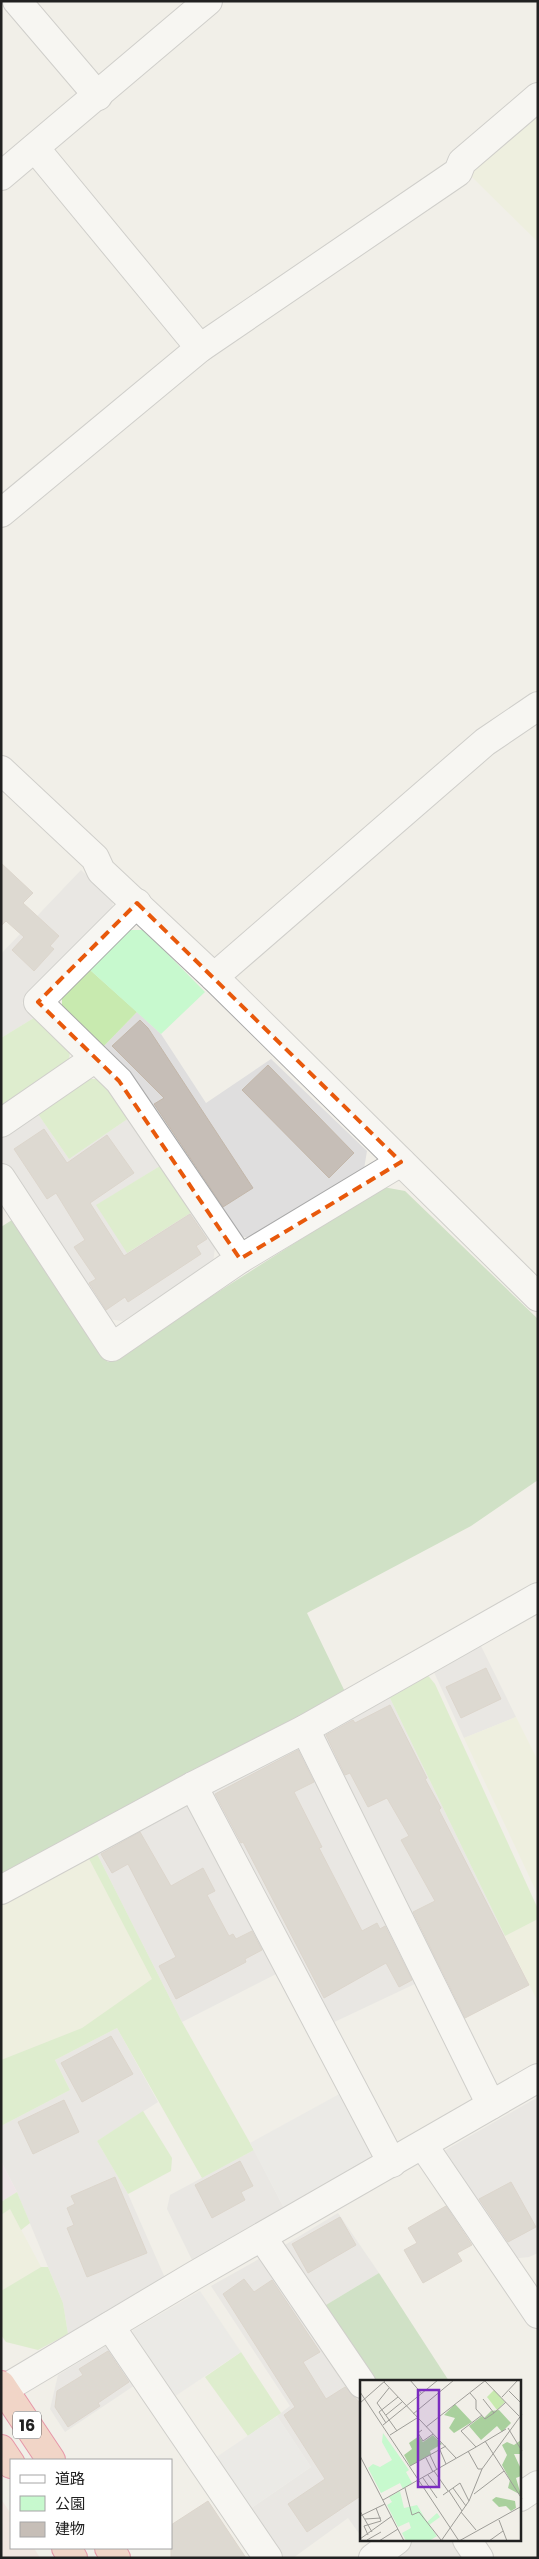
<svg xmlns="http://www.w3.org/2000/svg" width="539" height="2559" font-family="Poppins,'Noto Sans JP',sans-serif">
<style>
.residential{fill:#dfdede}
.commercial{fill:#f1dbd8}
.industrial{fill:#eadae6}
.farmland{fill:#ecefd4}
.grass{fill:#c8eaaf}
.forest{fill:#a9d09d}
.park{fill:#c7f9ce}
.parking{fill:#e5e5e5}
.building{fill:#c6beb7;stroke:#c3b7aa}
.lines{fill:none;stroke-linecap:round;stroke-linejoin:round}
.minor-casing{stroke:#a8a8a8;stroke-width:30}
.tertiary-casing{stroke:#a8a8a8;stroke-width:30}
.trunk-casing{stroke:#da2b5b;stroke-width:30}
.minor{stroke:#fff;stroke-width:28}
.tertiary{stroke:#fff;stroke-width:28}
.trunk{stroke:#f1b6a0;stroke-width:28}
.marked{fill:none;stroke:#e8590c;stroke-width:4;stroke-dasharray:10 6;stroke-linejoin:round}
.labels{text-anchor:middle;dominant-baseline:central;stroke-width:5;stroke-linejoin:round;paint-order:stroke}
.shield{fill:#fff;stroke:#646464;stroke-width:1}
.shield-label{font-size:16px;font-weight:bold;fill:#212121}
.inset-road{fill:none;stroke:#9e9d98;stroke-width:1}
.view{fill:#7b2cbf;fill-opacity:0.15;stroke:#7b2cbf;stroke-width:2.5}
.inset-edge{fill:none;stroke:#212121;stroke-width:2.5}
</style>
<rect width="100%" height="100%" fill="#f1efe8"/>
<g class="residential">
<path d="M81,870L113,901L112,913L22,1003L37,1016L1,1038V954Z"/>
<path d="M137,1012L161,1034L206,1103L271,1059L367,1151L364,1169L249,1238L235,1235L102,1048Z"/>
<path d="M38,1114L69,1159L129,1118L160,1166L97,1205L192,1212L215,1247L213,1263L123,1321L107,1319L1,1159V1138Z"/>
<path d="M480,1644L516,1717L464,1738L433,1670Z"/>
<path d="M387,1692L505,1936L435,1972L315,1733Z"/>
<path d="M300,1741L419,1982L328,2025L205,1788Z"/>
<path d="M181,1799L194,1804L280,1972L182,2022L93,1846Z"/>
<path d="M117,2028L158,2102L97,2141L128,2194L165,2278L68,2334L63,2303L17,2192L1,2161V2126L70,2090L55,2060Z"/>
<path d="M538,2097V2253L529,2257L509,2259L442,2161L444,2151Z"/>
<path d="M254,2150L284,2208L192,2260L167,2209L170,2195Z"/>
<path d="M338,2213L379,2273L321,2308L280,2248Z"/>
<path d="M266,2255L361,2398V2536L348,2518L293,2558H284L250,2509L311,2467L277,2416L290,2406L211,2286Z"/>
<path d="M114,2341L141,2381L65,2432L50,2409L58,2375Z"/>
<path d="M413,2540H459L471,2558H387Z"/>
</g>
<path class="commercial" d="M1,2499L11,2514V2548H34L40,2558H1Z"/>
<path class="industrial" d="M1,2161L17,2192L1,2202Z"/>
<g class="farmland">
<path d="M538,105V242L470,175L467,163Z"/>
<path d="M516,1717L538,1761V1895L464,1738Z"/>
<path d="M87,1855L153,1979L82,2028L1,2060V1902Z"/>
<path d="M538,1919V2002L505,1936Z"/>
<path d="M10,2209L41,2267L1,2291V2215Z"/>
</g>
<g class="grass">
<path d="M89,969L137,1012L102,1048L62,1010V996Z"/>
<path d="M37,1016L70,1048L69,1063L1,1109V1038Z"/>
<path d="M88,1079H100L110,1089L129,1118L69,1159L38,1114Z"/>
<path d="M160,1166L192,1212L127,1253L96,1205Z"/>
<path d="M425,1672L435,1684L538,1909V1919L505,1936L387,1692Z"/>
<path d="M93,1846L182,2022L254,2150L202,2178L117,2028L55,2060L70,2090L1,2126V2060L82,2028L152,1979L87,1855Z"/>
<path d="M143,2111L172,2158L171,2171L128,2194L97,2141Z"/>
<path d="M17,2192L30,2223L21,2230L10,2209L1,2215V2202Z"/>
<path d="M41,2267H48L63,2303L68,2334L38,2350L6,2342L1,2335V2291Z"/>
<path d="M241,2352L281,2413L248,2436L205,2377Z"/>
</g>
<g class="forest">
<path d="M383,1187L405,1191L538,1319V1480L471,1526L307,1613L348,1698L1,1882V1227L12,1220L108,1362Z"/>
<path d="M379,2273L449,2381H371L321,2308Z"/>
</g>
<path class="park" d="M129,930H144L205,992L161,1034L89,969Z"/>
<g class="parking">
<path d="M343,2092L372,2146L370,2159L284,2208L250,2143Z"/>
<path d="M200,2291L241,2352L174,2397L132,2338L133,2330Z"/>
<path d="M277,2416L311,2467L250,2509L215,2458Z"/>
</g>
<g class="building">
<path d="M1,863L33,893L23,903L59,936L50,946L54,949L34,971L12,950L24,937L6,921L1,926Z"/>
<path d="M140,1020L148,1028L253,1188L223,1207L154,1104L164,1098L112,1046Z"/>
<path d="M268,1065L354,1153L329,1178L242,1090Z"/>
<path d="M44,1129L67,1163L107,1135L134,1173L90,1203L124,1256L190,1214L207,1239L196,1246L201,1254L128,1302L125,1297L106,1310L89,1283L96,1279L74,1247L85,1240L56,1193L47,1199L14,1149Z"/>
<path d="M486,1668L501,1699L461,1718L446,1687Z"/>
<path d="M390,1705L427,1778L425,1779L441,1808L439,1810L529,1985L465,2018L413,1912L435,1901L401,1840L409,1836L387,1798L368,1807L350,1773L345,1775L326,1735L353,1720L355,1723Z"/>
<path d="M298,1750L314,1782L294,1792L322,1847L319,1848L362,1931L377,1923L380,1929L385,1926L412,1980L399,1987L386,1963L324,1998L243,1842L241,1843L215,1794Z"/>
<path d="M140,1832L171,1886L203,1868L215,1891L207,1895L229,1936L233,1934L236,1939L252,1931L262,1950L245,1959L246,1962L176,1999L159,1966L176,1957L128,1864L112,1873L101,1854Z"/>
<path d="M111,2036L133,2074L82,2102L61,2063Z"/>
<path d="M64,2100L79,2132L33,2154L18,2122Z"/>
<path d="M240,2161L253,2186L241,2192L245,2200L212,2218L195,2185Z"/>
<path d="M115,2177L147,2253L87,2277L67,2228L74,2225L67,2208L75,2204L71,2196Z"/>
<path d="M511,2182L536,2227L508,2242L479,2199Z"/>
<path d="M446,2206L472,2245L457,2253L462,2261L423,2283L404,2250L417,2243L408,2228Z"/>
<path d="M340,2217L356,2245L308,2273L292,2244Z"/>
<path d="M244,2279L254,2292L272,2280L320,2352L303,2362L326,2399L345,2387L362,2405V2495L307,2532L288,2504L325,2479L284,2415L295,2407L223,2294Z"/>
<path d="M108,2351L129,2382L98,2403L100,2406L68,2427L55,2407L57,2391L83,2375L79,2369Z"/>
<path d="M208,2501L246,2558H171V2525Z"/>
</g>
<g class="lines">
<defs>
<g id="minor">
<path d="M17,1L98,96"/>
<path d="M35,148L200,348"/>
<path d="M1,176L208,1"/>
<path d="M1,513L200,348L458,172L462,162L538,97"/>
<path d="M1,770L95,858L101,871L214,977"/>
<path d="M137,903L38,1002L119,1081L240,1259"/>
<path d="M1,1123L94,1059"/>
<path d="M1,1178L112,1347L240,1259L401,1162"/>
<path d="M305,1729L491,2105"/>
<path d="M193,1786L392,2163"/>
<path d="M1,1890L193,1786L305,1729L538,1597"/>
<path d="M423,2145L538,2314"/>
<path d="M262,2237L362,2384"/>
<path d="M110,2326L268,2558"/>
<path d="M520,2497L538,2485"/>
<path d="M467,2540L479,2558"/>
<path d="M373,2558L397,2540"/>
</g>
<g id="tertiary">
<path d="M538,706L485,742L214,977L538,1297"/>
<path d="M1,2391L195,2275L538,2078"/>
</g>
<g id="trunk">
<path d="M1,2385L51,2460"/>
<path d="M1,2449L11,2464"/>
<path d="M66,2548L73,2558"/>
<path d="M109,2548L116,2558"/>
</g>
</defs>
<use href="#minor" class="minor-casing"/>
<use href="#tertiary" class="tertiary-casing"/>
<use href="#trunk" class="trunk-casing"/>
<use href="#minor" class="minor"/>
<use href="#tertiary" class="tertiary"/>
<use href="#trunk" class="trunk"/>
</g>
<path d="M0 0H539V2559H0ZM137,903L401,1162L240,1259L119,1081L38,1002Z" fill="#f1efe8" fill-opacity=".55" fill-rule="evenodd"/>
<path class="marked" d="M137,903L401,1162L240,1259L119,1081L38,1002Z"/>
<g class="labels">
<rect class="shield" x="13" y="2411.5" width="28" height="27" rx="4"/>
<g class="shield-label">
<text x="27" y="2425">16</text>
</g>
</g>
<g transform="translate(360 2380)">
<rect width="161" height="161" fill="#f1efe8"/>
<path d="M134,10L145,22L137,30L127,17Z" fill="#c8eaaf"/>
<path d="M95,24L112,42L94,53L89,48L95,38L84,35ZM139,30L151,43L142,52L137,46L121,60L109,46L122,36L124,38L131,31ZM73,55L82,64L70,71L71,74L50,86L44,75L52,69L49,63L59,56L63,62ZM161,60V74H154L161,89V96L156,98L161,115L148,108L150,100L142,85L147,75L142,65L147,62L154,65ZM136,117L155,121L156,128L151,131L146,126L139,127L132,120Z" fill="#a9d09d"/>
<path d="M23,53L49,90L46,92L52,103L43,109L40,103L21,113L8,88L13,84L20,87L32,80L22,62ZM40,111L44,128L57,125L67,142L77,133L80,137L69,145L77,156L69,161H46L42,153L51,148L49,142L38,147L27,125L32,122L29,117Z" fill="#c7f9ce"/>
<path class="inset-road" d="M50,0L62,14M124,0L159,36M24,2L96,78M29,8L17,23L37,51M149,11L162,24M0,12L99,161M110,13L116,20V29L125,39L134,33M142,17L158,0M123,19L134,33L146,22M0,23L26,0M53,34L94,0M26,35L42,22M122,35L101,51L116,67L146,49M26,43L19,32L38,17M23,45L78,0M66,47L126,0M148,48L162,71M62,50L58,53L63,61L73,54M30,55L57,38M125,61L162,119M80,70L86,84M108,71L118,89H122M70,75L77,90M0,76L44,161M66,78L73,92M50,86L86,66M74,91L88,111M68,95L78,108M63,98L77,118M45,108L52,135L59,132L81,160M93,108L106,126M89,111L102,131M114,114L144,91M83,115L100,103L109,121M23,120L116,67M0,131L12,152M101,132L116,150M0,136L25,124M5,139L21,138M139,140L147,161M8,155L4,146L21,141L16,128M0,159L32,136M7,160L21,152M19,161L38,149M81,161L109,121L122,89L162,34M99,161L162,126M129,161L143,151"/>
<path class="view" d="M58,10H79V107H58Z"/>
<rect width="161" height="161" class="inset-edge"/>
</g>
<rect width="539" height="2559" fill="none" stroke="#212121" stroke-width="5"/>
<rect x="10" y="2459" width="162" height="90" fill="#ffffff" stroke="#a6a6a6"/>
<rect x="20" y="2475" width="25" height="8" fill="#ffffff" stroke="#a6a6a6"/>
<text x="55" y="2484" font-size="15" fill="#212121">道路</text>
<rect x="20" y="2496" width="25" height="15" fill="#c7f9ce" stroke="#a6a6a6"/>
<text x="55" y="2509" font-size="15" fill="#212121">公園</text>
<rect x="20" y="2522" width="25" height="15" fill="#c6beb7" stroke="#a6a6a6"/>
<text x="55" y="2534" font-size="15" fill="#212121">建物</text>
</svg>
